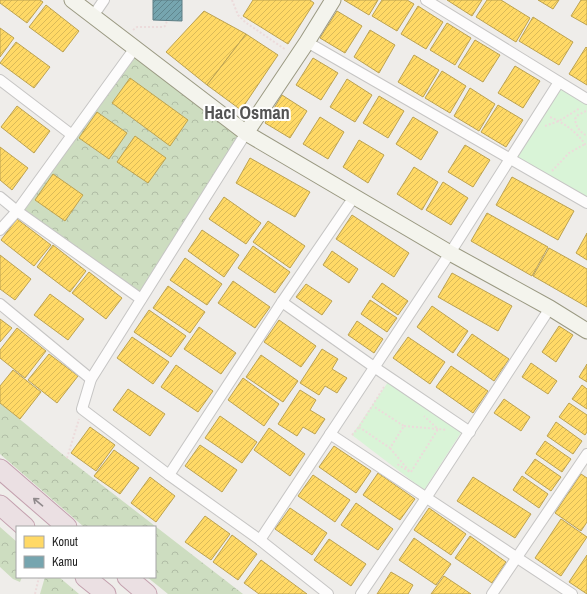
<svg xmlns="http://www.w3.org/2000/svg" width="587" height="594" font-family="'Archivo Narrow',sans-serif">
<style>
.forest{fill:url(#forest-crowns)}
.park{fill:#d9f4d7}
.homes{fill:url(#homes-hatch);stroke:#bca251}
.public{fill:url(#public-hatch);stroke:#5c7d84}
.lines{fill:none;stroke-linecap:round;stroke-linejoin:round}
.street-casing{stroke:#c6c5c4;stroke-width:12}
.secondary-casing{stroke:#9a9982;stroke-width:17}
.highway-casing{stroke:#c4a1af;stroke-width:21}
.path{stroke:#ecdbdb;stroke-width:2;stroke-dasharray:2 2;stroke-linecap:butt}
.street{stroke:#fdfcfc;stroke-width:10}
.secondary{stroke:#f4f4ed;stroke-width:15}
.highway{stroke:#ebe0e3;stroke-width:19}
.oneway{stroke:#908a8c}
.labels{text-anchor:middle;dominant-baseline:central;stroke-width:4;stroke-linejoin:round;paint-order:stroke}
.district-label{font-size:18px;font-weight:bold;fill:#545454;stroke:#fff}
</style>
<defs>
<pattern id="forest-crowns" width="20" height="18" patternUnits="userSpaceOnUse"><rect width="20" height="18" fill="#cdddc0"/><path d="M2 6a3 3 0 1 1 6 0M12 15a3 3 0 1 1 6 0" fill="none" stroke="#b0bda5"/></pattern>
<pattern id="homes-hatch" width="6" height="6" patternUnits="userSpaceOnUse"><rect width="6" height="6" fill="#ffd966"/><path d="M-1 1l2-2M0 6l6-6M5 7l2-2" fill="none" stroke="#daba58"/></pattern>
<pattern id="public-hatch" width="6" height="6" patternUnits="userSpaceOnUse"><rect width="6" height="6" fill="#76a5af"/><path d="M-1 1l2-2M0 6l6-6M5 7l2-2" fill="none" stroke="#60868e"/></pattern>
</defs>
<rect width="100%" height="100%" fill="#efedea"/>
<g class="forest">
<path d="M135,48L246,133L141,299L17,211Z"/>
<path d="M0,403L67,458L243,594H168L147,577H155V527H84L0,454Z"/>
<path d="M0,527L17,542V577H22L20,582L13,579L0,567Z"/>
<path d="M45,577H59L79,594H40Z"/>
</g>
<g class="park">
<path d="M559,82L587,99V203L509,158Z"/>
<path d="M388,382L462,431L424,490L352,435Z"/>
</g>
<g class="homes">
<path d="M0,0H40L43,2L27,23L0,3Z"/>
<path d="M253,0H310L314,3L288,44L243,16Z"/>
<path d="M344,0H378L369,15Z"/>
<path d="M382,0H407L414,4L397,31L372,16Z"/>
<path d="M447,0H482L472,16Z"/>
<path d="M487,0H501L530,18L516,42L476,17Z"/>
<path d="M538,0H559L553,9Z"/>
<path d="M581,0H587V25L571,16Z"/>
<path d="M46,5L79,31L63,52L29,27Z"/>
<path d="M418,6L443,22L426,49L401,34Z"/>
<path d="M204,11L246,34L207,85L166,52Z"/>
<path d="M337,11L362,26L345,53L320,38Z"/>
<path d="M533,17L573,42L559,65L519,41Z"/>
<path d="M447,23L471,38L455,65L430,50Z"/>
<path d="M0,28L14,38L0,57Z"/>
<path d="M370,30L395,45L379,73L354,57Z"/>
<path d="M246,34L278,55L241,110L207,85Z"/>
<path d="M475,40L500,55L483,82L458,67Z"/>
<path d="M16,42L50,67L34,88L0,63Z"/>
<path d="M586,47L587,48V85L569,74Z"/>
<path d="M414,55L439,70L423,97L398,82Z"/>
<path d="M313,58L338,73L321,100L296,85Z"/>
<path d="M515,66L540,81L523,108L498,93Z"/>
<path d="M442,71L466,86L450,113L425,98Z"/>
<path d="M130,78L188,120L170,146L112,103Z"/>
<path d="M347,79L372,95L355,122L330,107Z"/>
<path d="M470,88L495,104L479,131L454,116Z"/>
<path d="M282,95L307,111L290,138L265,123Z"/>
<path d="M379,96L404,111L388,138L363,123Z"/>
<path d="M498,105L523,120L506,147L481,132Z"/>
<path d="M17,106L50,131L34,153L1,127Z"/>
<path d="M97,112L127,133L109,159L79,138Z"/>
<path d="M320,117L344,132L328,159L303,144Z"/>
<path d="M413,117L438,132L421,160L396,144Z"/>
<path d="M135,136L166,158L148,183L117,162Z"/>
<path d="M359,140L384,155L368,183L343,167Z"/>
<path d="M465,145L490,160L473,187L448,172Z"/>
<path d="M0,147L28,168L12,190L0,180Z"/>
<path d="M250,158L310,192L295,217L236,183Z"/>
<path d="M414,167L438,182L422,210L397,194Z"/>
<path d="M53,174L83,195L65,221L35,200Z"/>
<path d="M512,177L574,211L558,240L496,205Z"/>
<path d="M443,182L468,198L451,225L426,210Z"/>
<path d="M224,197L261,223L246,244L209,219Z"/>
<path d="M487,213L548,247L532,276L471,241Z"/>
<path d="M352,215L409,253L394,277L336,239Z"/>
<path d="M17,219L51,245L34,266L1,240Z"/>
<path d="M268,221L305,246L290,268L253,242Z"/>
<path d="M202,230L239,255L224,277L188,251Z"/>
<path d="M587,233V260L576,253Z"/>
<path d="M53,245L86,271L70,292L37,267Z"/>
<path d="M253,246L290,272L275,293L238,268Z"/>
<path d="M549,248L587,269V307L533,276Z"/>
<path d="M332,251L358,269L349,283L323,265Z"/>
<path d="M0,255L31,279L15,300L0,289Z"/>
<path d="M185,258L222,284L207,305L170,280Z"/>
<path d="M89,272L122,298L106,319L72,293Z"/>
<path d="M452,273L512,306L498,331L438,297Z"/>
<path d="M233,281L270,307L255,328L218,303Z"/>
<path d="M382,283L408,301L398,315L372,297Z"/>
<path d="M306,284L332,301L322,315L296,297Z"/>
<path d="M168,286L205,312L190,333L153,308Z"/>
<path d="M50,294L84,319L68,340L34,315Z"/>
<path d="M370,300L397,318L387,332L361,314Z"/>
<path d="M432,306L468,331L453,353L417,327Z"/>
<path d="M149,310L186,336L171,357L134,332Z"/>
<path d="M0,319L12,328L0,342Z"/>
<path d="M279,320L316,346L301,367L264,342Z"/>
<path d="M357,321L383,339L374,353L348,335Z"/>
<path d="M559,326L573,335L556,362L542,352Z"/>
<path d="M199,327L236,353L221,374L184,349Z"/>
<path d="M17,328L46,351L25,378L0,358V350Z"/>
<path d="M472,334L509,359L494,381L457,355Z"/>
<path d="M132,337L169,362L153,384L117,358Z"/>
<path d="M408,337L445,362L430,384L393,358Z"/>
<path d="M322,349L338,359L332,369L347,378L337,393L325,386L319,395L300,383Z"/>
<path d="M49,354L78,376L57,403L28,380Z"/>
<path d="M261,355L298,381L283,402L246,377Z"/>
<path d="M531,363L557,381L548,394L522,377Z"/>
<path d="M587,364V382L579,377Z"/>
<path d="M176,365L213,391L198,412L161,387Z"/>
<path d="M451,366L488,391L473,413L436,387Z"/>
<path d="M13,370L41,392L20,419L0,403V386Z"/>
<path d="M243,378L279,404L264,426L228,400Z"/>
<path d="M582,385L587,389V409L572,399Z"/>
<path d="M128,389L165,414L150,436L113,410Z"/>
<path d="M300,390L316,400L310,410L325,419L315,434L303,427L297,436L278,424Z"/>
<path d="M504,399L530,417L521,431L494,413Z"/>
<path d="M569,403L587,415V432L585,435L559,417Z"/>
<path d="M220,416L257,442L242,463L205,438Z"/>
<path d="M556,422L582,441L573,454L547,436Z"/>
<path d="M90,427L115,445L96,471L71,453Z"/>
<path d="M269,428L305,454L290,476L254,450Z"/>
<path d="M545,441L571,459L562,472L536,454Z"/>
<path d="M200,445L237,470L222,492L185,466Z"/>
<path d="M334,446L371,471L356,493L319,467Z"/>
<path d="M114,450L139,468L120,494L94,476Z"/>
<path d="M535,459L561,477L551,491L525,473Z"/>
<path d="M378,473L415,499L400,520L363,495Z"/>
<path d="M581,474L587,478V522L581,531L555,513Z"/>
<path d="M313,475L350,500L335,522L298,496Z"/>
<path d="M522,476L548,494L539,508L513,490Z"/>
<path d="M150,477L175,496L156,522L131,503Z"/>
<path d="M473,477L531,514L515,538L457,501Z"/>
<path d="M356,503L393,529L378,550L341,525Z"/>
<path d="M290,508L327,533L312,555L275,529Z"/>
<path d="M429,508L466,534L451,555L414,530Z"/>
<path d="M205,516L230,534L211,560L185,542Z"/>
<path d="M561,519L587,537L561,576L535,558Z"/>
<path d="M232,535L257,554L238,580L213,562Z"/>
<path d="M470,536L506,562L492,583L455,558Z"/>
<path d="M414,538L451,564L436,585L399,560Z"/>
<path d="M329,539L366,564L351,586L314,560Z"/>
<path d="M587,555V594L569,582Z"/>
<path d="M261,560L307,594H259L244,583Z"/>
<path d="M391,572L413,585L408,594H377Z"/>
<path d="M444,576L471,594H431Z"/>
</g>
<path class="public" d="M153,0H182V21L153,20Z"/>
<g class="lines">
<defs>
<g id="street">
<path d="M426,0L587,99"/>
<path d="M93,16L104,0"/>
<path d="M307,42L587,203"/>
<path d="M0,80L72,135"/>
<path d="M246,133L91,379L82,409L169,475L260,540L328,594"/>
<path d="M0,197L17,211L141,299"/>
<path d="M0,230L17,211L135,48"/>
<path d="M282,302L374,367L470,432"/>
<path d="M0,304L91,379"/>
<path d="M330,434L572,594"/>
<path d="M169,475L282,302L354,197"/>
<path d="M260,540L450,253L559,82"/>
<path d="M361,594L426,498L550,308"/>
<path d="M492,594L587,454"/>
</g>
<g id="secondary">
<path d="M72,0L246,133L450,253L550,308L587,331"/>
<path d="M246,133L307,42L333,0"/>
</g>
<g id="highway">
<path d="M0,469L67,527"/>
<path d="M0,505L25,527"/>
<path d="M85,577L106,594"/>
<path d="M127,577L147,594"/>
</g>
</defs>
<use href="#street" class="street-casing"/>
<use href="#secondary" class="secondary-casing"/>
<use href="#highway" class="highway-casing"/>
<g class="path">
<path d="M232,0L238,15L245,22L286,50"/>
<path d="M133,30L137,27H163L165,26L167,21"/>
<path d="M586,111L578,115L575,119C576,127 580,132 587,136"/>
<path d="M550,117C566,124 577,132 587,147"/>
<path d="M545,126L559,121L580,108"/>
<path d="M552,171L569,153L585,144"/>
<path d="M404,426L438,429L424,416"/>
<path d="M359,427L390,448L404,426L373,406"/>
<path d="M352,435L359,427L384,387"/>
<path d="M390,448L410,472L397,464"/>
<path d="M67,458L79,419"/>
<path d="M411,472L438,429L447,430"/>
<path d="M35,594L39,577"/>
</g>
<use href="#street" class="street"/>
<use href="#secondary" class="secondary"/>
<use href="#highway" class="highway"/>
</g>
<defs><path id="oneway-shaft" d="M-6 0H5M1.5-3L5.5 0L1.5 3" fill="none" stroke-width="1.6" stroke-linecap="round" stroke-linejoin="round"/></defs>
<use class="oneway" href="#oneway-shaft" transform="translate(38 502) rotate(-140)"/>
<g class="labels">
<g class="district-label">
<text x="247" y="112">Hacı Osman</text>
</g>
</g>
<rect x="16" y="526" width="140" height="52" fill="#ffffff" stroke="#a6a6a6"/>
<rect x="24" y="536" width="20" height="12" fill="#ffd966" stroke="#a6a6a6"/>
<text x="52" y="546" font-size="12" fill="#212121">Konut</text>
<rect x="24" y="556" width="20" height="12" fill="#76a5af" stroke="#a6a6a6"/>
<text x="52" y="566" font-size="12" fill="#212121">Kamu</text>
</svg>
